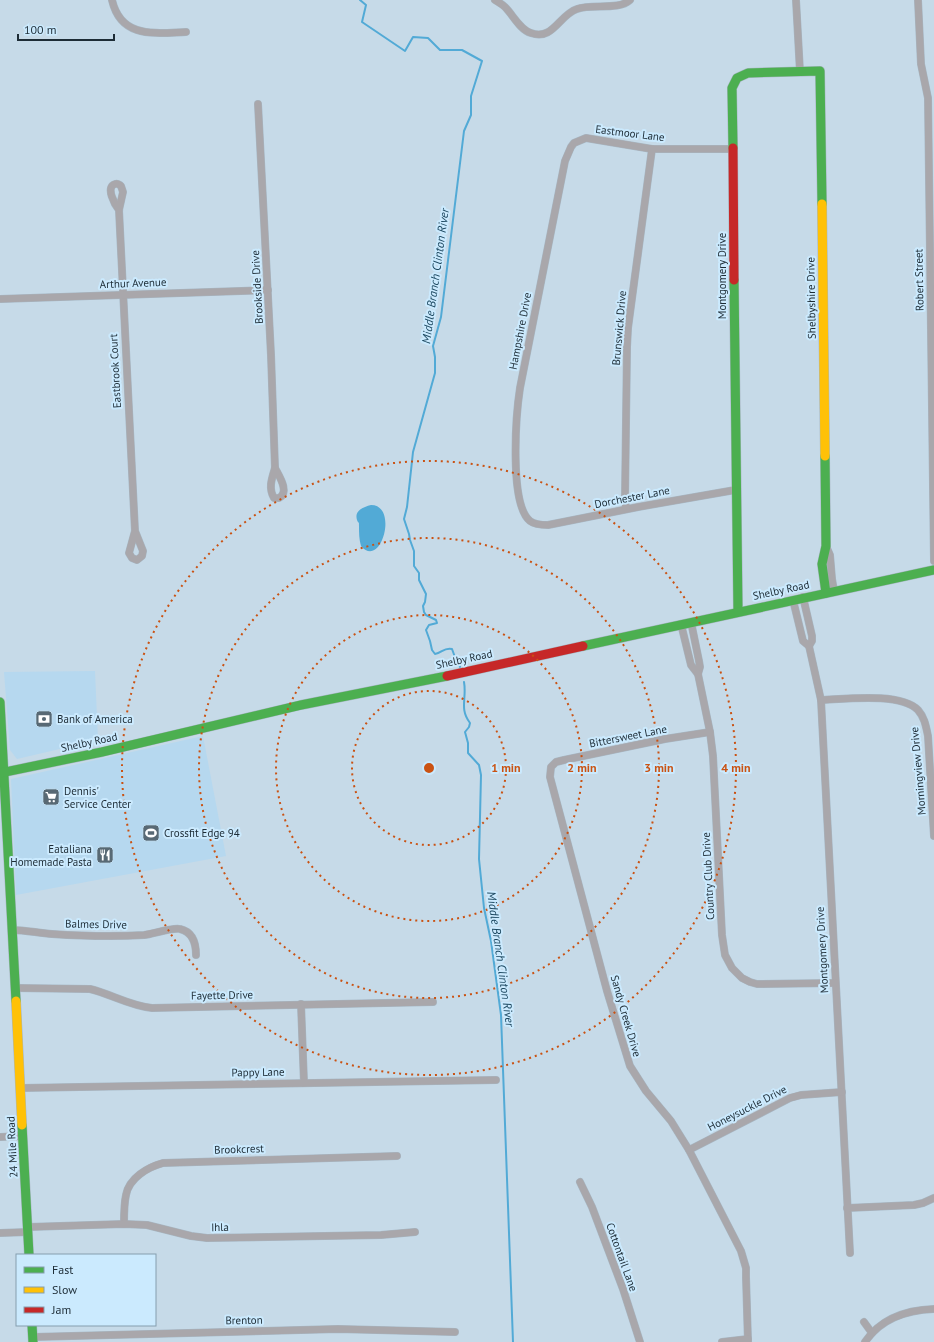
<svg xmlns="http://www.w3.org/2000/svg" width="934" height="1342" font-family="'PT Sans',sans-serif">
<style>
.built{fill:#b6d8ef}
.water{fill:#52aad6}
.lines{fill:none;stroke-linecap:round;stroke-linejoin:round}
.stream{stroke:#52aad6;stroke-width:2}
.street-casing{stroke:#a7b6c2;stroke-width:8}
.fast-casing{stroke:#a7b6c2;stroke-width:10}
.slow-casing{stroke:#a7b6c2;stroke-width:10}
.jam-casing{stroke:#a7b6c2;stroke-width:10}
.street{stroke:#a9a7ab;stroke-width:7}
.fast{stroke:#4caf50;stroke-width:9}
.slow{stroke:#ffc107;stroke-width:9}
.jam{stroke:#c62828;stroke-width:9}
.ring{fill:none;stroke:#ca5212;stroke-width:2;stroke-dasharray:2 4}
.labels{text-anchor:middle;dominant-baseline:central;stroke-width:4;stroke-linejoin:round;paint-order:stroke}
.street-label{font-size:11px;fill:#1d2c36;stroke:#cbeafe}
.poi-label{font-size:11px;fill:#1d2c36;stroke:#cbeafe;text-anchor:start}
.water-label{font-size:12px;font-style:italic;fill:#1c4860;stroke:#cbeafe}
.centre{fill:#ca5212;stroke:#cbeafe;stroke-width:2}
.ring-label{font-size:12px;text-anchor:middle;font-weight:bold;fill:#ca5212;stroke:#cbeafe;stroke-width:4;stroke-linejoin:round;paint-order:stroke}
</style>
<rect width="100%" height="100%" fill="#c6dae8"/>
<g class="built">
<path d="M95,671L98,740L17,759L10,750L4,672Z"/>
<path d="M203,736L226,856L16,895L11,779Z"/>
</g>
<path class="water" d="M371,505C399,505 381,570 361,546C359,539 359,533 359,526C359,520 359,525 357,520C354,510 364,507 371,505Z"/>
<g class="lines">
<g class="stream">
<path d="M360,0L366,5L362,22L405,51L413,37L428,38L440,50H462L482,61L471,96V115L464,131L441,317L433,346L435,357V373L413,452L407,507L404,519L409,534L410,540L414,551V566L419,573V580L426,594L425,602L423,606L424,612L426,615L436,620L437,623L429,625L426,630L430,641L432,650L435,654C442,653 444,647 452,649L456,660L459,662L460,667"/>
<path d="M464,682C467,698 459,709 470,723L469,727L465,732L468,743V753L479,765L481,775L479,859L484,908L491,941L501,1015L513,1342"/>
</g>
<defs>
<g id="street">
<path d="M112,0C121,39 155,33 186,32"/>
<path d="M495,0C498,2 502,4 505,7C513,15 520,30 531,33C553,41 559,15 577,9C592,3 618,11 630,0"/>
<path d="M796,0L800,72"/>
<path d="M918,0L921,64L928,98L934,561"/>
<path d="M258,104L271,355L275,468"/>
<path d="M733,149H652L586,138L574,143L571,147L565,161L520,388C516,414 509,504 530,521C535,525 542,525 548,525L638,507L735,490"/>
<path d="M119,210C115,205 105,187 115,184C118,183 118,184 121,186L123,192L119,210L135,531L129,553L132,558L137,560L142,556L143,551L135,531"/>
<path d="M0,299L268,290"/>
<path d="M275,468C279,476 290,492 279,498H274C268,488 272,478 275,468Z"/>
<path d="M626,509L625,498L627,347L628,328L652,149"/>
<path d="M826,546L830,555L832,579L834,591"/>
<path d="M803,597L812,636V641L809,646L821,700L850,1253"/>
<path d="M793,600L803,641L809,646"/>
<path d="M681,624L691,665L698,674L700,667L699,661L691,622"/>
<path d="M698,674L710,732L713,756L722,935L725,955L732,968L742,978L750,982L757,984L835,983"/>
<path d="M821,700C845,699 901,692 918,710C925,718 926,727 928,736L934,836"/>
<path d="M710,732L665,739L564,760L556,762L551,767L550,777L607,991L630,1066L646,1091L671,1121L689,1150L741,1251L746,1268V1277L748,1342"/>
<path d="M12,930C25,930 38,933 52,934C82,936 114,937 144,935C153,934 173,927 180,929C193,932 196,944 196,955"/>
<path d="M15,988L90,989C111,994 130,1006 152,1008L433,1002"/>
<path d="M301,1004L304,1083"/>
<path d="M21,1088L496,1080"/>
<path d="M0,1137L23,1136"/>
<path d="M689,1150L790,1098L801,1095L842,1092"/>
<path d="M580,1182L592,1207L623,1289L640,1342"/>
<path d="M847,1208L914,1205L923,1203L934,1198"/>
<path d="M124,1224C124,1215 124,1204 126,1195C129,1178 148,1167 163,1163L397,1156"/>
<path d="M28,1227L124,1224L147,1225L191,1236L207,1238L381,1235L415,1232"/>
<path d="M0,1233L28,1232"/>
<path d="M864,1322L872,1333"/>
<path d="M33,1337L338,1329L455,1332"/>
<path d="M722,1342L748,1339"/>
<path d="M865,1342C881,1318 907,1310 934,1309"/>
</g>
<g id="fast">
<path d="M733,148L732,88L737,78L748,73L820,71L822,204"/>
<path d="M734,280L738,611"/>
<path d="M825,456L826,546L822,564L826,593"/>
<path d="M583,646L934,570"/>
<path d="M0,702L16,1001"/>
<path d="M0,773L102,752L301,705L447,676"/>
<path d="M22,1125L29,1255"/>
<path d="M32,1325L33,1342"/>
</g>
<g id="slow">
<path d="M822,204L825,456"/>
<path d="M16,1001L22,1125"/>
</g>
<g id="jam">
<path d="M733,148L734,280"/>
<path d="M447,676L583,646"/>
</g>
</defs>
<use href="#street" class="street-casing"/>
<use href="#fast" class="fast-casing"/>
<use href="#slow" class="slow-casing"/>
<use href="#jam" class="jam-casing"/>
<use href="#street" class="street"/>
<use href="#fast" class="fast"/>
<use href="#slow" class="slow"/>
<use href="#jam" class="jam"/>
</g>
<g class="ring">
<circle cx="429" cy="768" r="77"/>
<circle cx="429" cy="768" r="153"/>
<circle cx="429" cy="768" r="230"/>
<circle cx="429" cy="768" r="307"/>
</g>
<defs>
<symbol id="bank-square" viewBox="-11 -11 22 22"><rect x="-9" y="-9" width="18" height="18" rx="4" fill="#586974" stroke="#cbeafe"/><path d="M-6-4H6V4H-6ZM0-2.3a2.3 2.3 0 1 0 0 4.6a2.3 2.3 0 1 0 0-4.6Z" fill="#fff"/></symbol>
<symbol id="supermarket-square" viewBox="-11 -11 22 22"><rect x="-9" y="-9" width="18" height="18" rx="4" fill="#586974" stroke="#cbeafe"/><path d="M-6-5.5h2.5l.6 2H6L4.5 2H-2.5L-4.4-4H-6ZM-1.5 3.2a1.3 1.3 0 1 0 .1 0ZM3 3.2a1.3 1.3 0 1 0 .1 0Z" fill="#fff"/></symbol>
<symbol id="stadium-square" viewBox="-11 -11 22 22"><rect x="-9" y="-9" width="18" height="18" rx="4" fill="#586974" stroke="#cbeafe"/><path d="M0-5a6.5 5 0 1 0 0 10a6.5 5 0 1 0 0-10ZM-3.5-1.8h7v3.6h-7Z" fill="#fff"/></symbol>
<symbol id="restaurant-square" viewBox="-11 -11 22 22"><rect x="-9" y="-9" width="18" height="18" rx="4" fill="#586974" stroke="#cbeafe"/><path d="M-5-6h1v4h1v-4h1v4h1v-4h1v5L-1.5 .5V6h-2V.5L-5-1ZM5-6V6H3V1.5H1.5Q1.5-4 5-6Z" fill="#fff"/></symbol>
</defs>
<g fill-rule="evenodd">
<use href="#bank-square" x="34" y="709" width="20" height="20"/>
<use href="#supermarket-square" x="41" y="787" width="20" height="20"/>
<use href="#stadium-square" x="141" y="823" width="20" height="20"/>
<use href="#restaurant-square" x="95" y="845" width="20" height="20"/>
</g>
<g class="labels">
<g class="street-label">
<text transform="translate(630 133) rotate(7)">Eastmoor Lane</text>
<text transform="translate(722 276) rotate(-90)">Montgomery Drive</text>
<text transform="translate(919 280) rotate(-91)">Robert Street</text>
<text transform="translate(133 283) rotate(-2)">Arthur Avenue</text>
<text transform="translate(257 287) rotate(-93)">Brookside Drive</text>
<text transform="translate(811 298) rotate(-91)">Shelbyshire Drive</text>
<text transform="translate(619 328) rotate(-85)">Brunswick Drive</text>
<text transform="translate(520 331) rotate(-79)">Hampshire Drive</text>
<text transform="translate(115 371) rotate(-93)">Eastbrook Court</text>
<text transform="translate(632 497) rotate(-11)">Dorchester Lane</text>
<text transform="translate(781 590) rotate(-12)">Shelby Road</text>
<text transform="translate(464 659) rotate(-12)">Shelby Road</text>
<text transform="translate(628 736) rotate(-11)">Bittersweet Lane</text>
<text transform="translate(89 742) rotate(-12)">Shelby Road</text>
<text transform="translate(918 771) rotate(-95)">Morningview Drive</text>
<text transform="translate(708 876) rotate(-93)">Country Club Drive</text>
<text transform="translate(96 924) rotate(1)">Balmes Drive</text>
<text transform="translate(822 950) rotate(-93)">Montgomery Drive</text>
<text transform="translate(222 995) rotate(-1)">Fayette Drive</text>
<text transform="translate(626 1016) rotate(74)">Sandy Creek Drive</text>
<text transform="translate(258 1072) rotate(-1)">Pappy Lane</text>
<text transform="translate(747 1108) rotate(-27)">Honeysuckle Drive</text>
<text transform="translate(12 1147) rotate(-93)">24 Mile Road</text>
<text transform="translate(239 1149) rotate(-2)">Brookcrest</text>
<text transform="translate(220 1227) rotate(-1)">Ihla</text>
<text transform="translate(622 1257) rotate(70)">Cottontail Lane</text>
<text transform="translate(244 1320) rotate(-1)">Brenton</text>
</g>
<g class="poi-label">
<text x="57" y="719">Bank of America</text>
<text x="64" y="791">Dennis'<tspan x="64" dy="13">Service Center</tspan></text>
<text x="164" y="833">Crossfit Edge 94</text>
<text x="92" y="849" text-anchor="end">Eataliana<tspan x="92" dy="13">Homemade Pasta</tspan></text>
</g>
<g class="water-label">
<text transform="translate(435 276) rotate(-82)">Middle Branch Clinton River</text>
<text transform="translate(501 959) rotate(82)">Middle Branch Clinton River</text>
</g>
</g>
<circle cx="429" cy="768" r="6" class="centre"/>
<g class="ring-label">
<text x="506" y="772">1 min</text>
<text x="582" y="772">2 min</text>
<text x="659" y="772">3 min</text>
<text x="736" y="772">4 min</text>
</g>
<rect x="16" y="1254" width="140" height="72" fill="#cbeafe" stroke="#859eae"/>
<rect x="24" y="1267" width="20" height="6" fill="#4caf50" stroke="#859eae"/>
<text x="52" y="1274" font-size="12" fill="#1d2c36">Fast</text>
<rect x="24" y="1287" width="20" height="6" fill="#ffc107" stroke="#859eae"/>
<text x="52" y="1294" font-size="12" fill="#1d2c36">Slow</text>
<rect x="24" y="1307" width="20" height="6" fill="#c62828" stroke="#859eae"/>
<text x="52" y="1314" font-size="12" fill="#1d2c36">Jam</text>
<path d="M18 34v6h96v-6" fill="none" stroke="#1d2c36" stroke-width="2"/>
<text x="24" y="34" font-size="12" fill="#1d2c36" stroke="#cbeafe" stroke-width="3" paint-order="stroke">100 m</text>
</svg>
